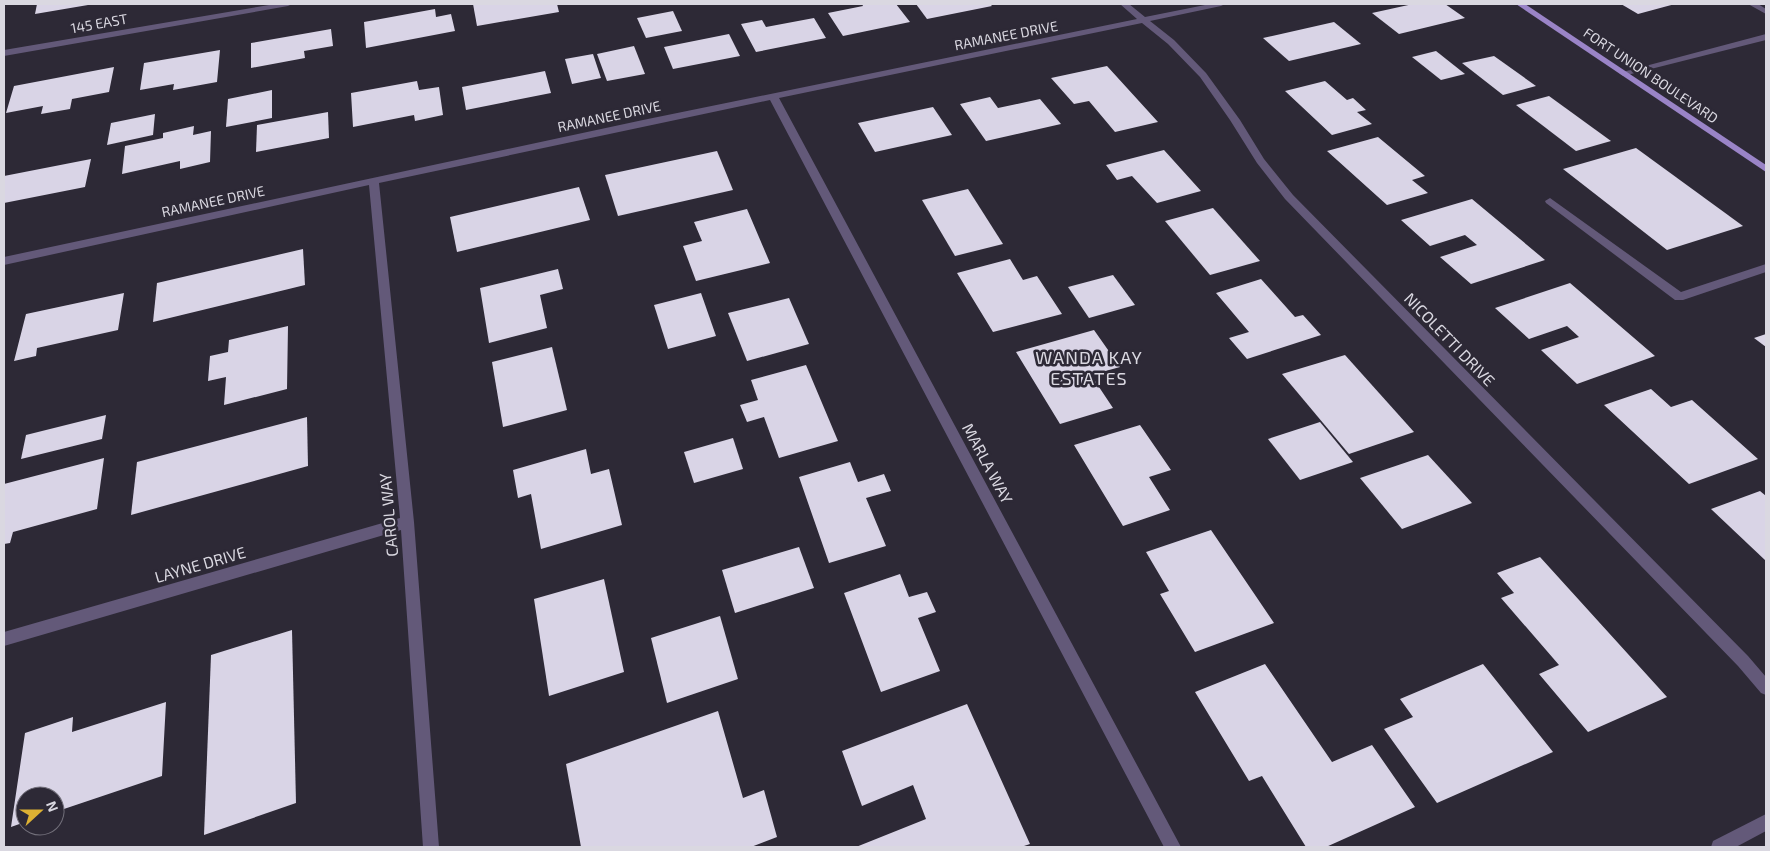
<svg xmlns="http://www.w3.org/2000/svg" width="1770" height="851" font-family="'Exo 2',sans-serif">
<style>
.building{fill:#d9d4e6}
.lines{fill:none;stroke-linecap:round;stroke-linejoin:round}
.service{fill:#635979;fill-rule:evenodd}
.minor{fill:#635979;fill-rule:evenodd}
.primary{fill:#9a84c7;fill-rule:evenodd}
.labels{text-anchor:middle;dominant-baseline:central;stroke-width:5;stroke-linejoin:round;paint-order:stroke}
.far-street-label{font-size:14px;fill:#dad8e1;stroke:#2d2936}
.street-label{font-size:16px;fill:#dad8e1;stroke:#2d2936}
.neighbourhood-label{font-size:18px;letter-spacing:1px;fill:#dad8e1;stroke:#2d2936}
</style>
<rect width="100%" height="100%" fill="#2d2936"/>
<g class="building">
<path d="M37,4H88V5L35,14Z"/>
<path d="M473,4H557L559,12L477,26Z"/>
<path d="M862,4H896L910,22L843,36L828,13L863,6Z"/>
<path d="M916,4H990L992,6L927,19Z"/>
<path d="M1413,4H1445L1465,18L1399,34L1372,13Z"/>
<path d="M1621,4H1675L1638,14Z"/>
<path d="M435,9L436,17L451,14L455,31L366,48L364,22Z"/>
<path d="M673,11L682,31L646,38L637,18Z"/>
<path d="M814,18L826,38L756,52L741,24L762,20L766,27Z"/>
<path d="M1334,22L1361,44L1289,61L1263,38Z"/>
<path d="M331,29L333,46L304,51L305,58L251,68V43Z"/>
<path d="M729,34L740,56L673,69L664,47Z"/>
<path d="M634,46L645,74L607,81L597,54Z"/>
<path d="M220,50L217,82L173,90L174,84L140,90L144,63Z"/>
<path d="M1436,51L1465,74L1441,80L1412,57Z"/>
<path d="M593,54L601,78L572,84L565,59Z"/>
<path d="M1494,56L1536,86L1503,95L1462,63Z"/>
<path d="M1107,66L1158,122L1115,132L1089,101L1074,104L1051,78Z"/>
<path d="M114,67L109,92L72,99L70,109L41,114L43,106L6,113L14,86Z"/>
<path d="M545,71L551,93L466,110L462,87Z"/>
<path d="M417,81L419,90L439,87L443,115L415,121L414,115L353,127L351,93Z"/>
<path d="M1325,81L1347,100L1353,98L1366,110L1357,112L1372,124L1332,135L1285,91Z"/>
<path d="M272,90V118L226,127L228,99Z"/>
<path d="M1549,96L1611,141L1576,151L1516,105Z"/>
<path d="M990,97L998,108L1040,99L1061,124L986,141L960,104Z"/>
<path d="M933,107L952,135L875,152L858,123Z"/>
<path d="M328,112L329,138L256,152L257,125Z"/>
<path d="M155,114L153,135L107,145L111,123Z"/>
<path d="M194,126L193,135L211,131L210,162L180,169V161L122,174L125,146L163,138V133Z"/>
<path d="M1378,137L1425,176L1412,180L1428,193L1387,205L1327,151Z"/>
<path d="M1636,148L1743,226L1667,250L1563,169Z"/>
<path d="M1164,150L1201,191L1157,203L1132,176L1117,180L1106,165Z"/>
<path d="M717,151L733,190L618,216L605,175Z"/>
<path d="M91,159L85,187L4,203V176Z"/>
<path d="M579,187L590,220L457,252L450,217Z"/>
<path d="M968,189L1003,244L955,256L922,200Z"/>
<path d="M1472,199L1545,260L1471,284L1440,257L1477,245L1465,235L1430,246L1401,220Z"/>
<path d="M1213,208L1260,261L1210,275L1165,221Z"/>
<path d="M747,209L770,263L696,281L683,246L702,241L694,222Z"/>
<path d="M303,249L305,285L153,322L157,283Z"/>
<path d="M1010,259L1023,280L1037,276L1062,314L993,332L957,273Z"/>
<path d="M558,269L563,289L540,295L547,328L489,343L480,288Z"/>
<path d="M1113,275L1135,305L1089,318L1068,287Z"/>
<path d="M1261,279L1295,317L1303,315L1321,335L1247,359L1229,338L1249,332L1216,293Z"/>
<path d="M1570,283L1655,356L1577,384L1541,350L1579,337L1567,326L1529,339L1495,308Z"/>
<path d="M124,293L118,330L37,348L36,356L14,361L26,314Z"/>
<path d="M701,293L716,336L668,349L654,305Z"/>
<path d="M789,298L809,344L747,361L728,313Z"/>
<path d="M288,326L287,389L224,405L226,377L208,381L210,356L228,352L229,340Z"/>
<path d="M1094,330L1120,367L1091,375L1113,408L1060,424L1016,352Z"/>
<path d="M1766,334V347L1754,338Z"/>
<path d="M552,347L567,410L503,427L492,362Z"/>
<path d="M1345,355L1414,432L1349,454L1282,374Z"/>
<path d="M806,365L838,441L779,458L764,417L747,422L740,405L758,400L751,380Z"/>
<path d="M1651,389L1671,407L1692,400L1758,459L1689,484L1604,405Z"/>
<path d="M106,415L102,439L21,459L26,435Z"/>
<path d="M307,417L308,466L131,515L137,462Z"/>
<path d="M1320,422L1353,462L1300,480L1268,439Z"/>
<path d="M1140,425L1171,470L1149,477L1170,510L1123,526L1074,445Z"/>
<path d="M733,438L743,469L694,483L684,452Z"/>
<path d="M586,449L591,474L609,469L622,525L541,549L531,494L518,498L513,470Z"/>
<path d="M1428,455L1472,503L1402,529L1360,478Z"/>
<path d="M104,458L97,509L13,532L10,543L4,544V484Z"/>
<path d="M850,462L858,482L884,474L891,491L866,498L886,546L829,563L799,477Z"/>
<path d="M1760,491L1766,496V561L1711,509Z"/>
<path d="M1211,530L1274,623L1195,652L1160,594L1169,591L1146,552Z"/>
<path d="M799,547L814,588L735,613L722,570Z"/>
<path d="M1540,557L1667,697L1588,732L1539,674L1559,665L1501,598L1514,593L1497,573Z"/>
<path d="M900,574L909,597L927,592L936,612L918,618L940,671L881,692L844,593Z"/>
<path d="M604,579L624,672L549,696L534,599Z"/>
<path d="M720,616L738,679L667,703L651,638Z"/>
<path d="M292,630L296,803L204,835L211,655Z"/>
<path d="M1265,664L1332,762L1372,745L1415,807L1326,847H1306L1262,776L1249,781L1195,692Z"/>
<path d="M1483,664L1553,752L1437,803L1384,729L1413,717L1400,699Z"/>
<path d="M166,702L162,776L55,812V796H25V822L11,827L25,733L73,717L72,732Z"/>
<path d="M967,704L1030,844L1021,847H856L926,819L913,785L862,806L842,751Z"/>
<path d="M718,711L743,798L764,790L777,837L751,847H581L566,764Z"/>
</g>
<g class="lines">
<g class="service">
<path d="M1748,4H1758L1766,9V14Z"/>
<path d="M1766,34V40L1623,76L1619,73Z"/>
<path d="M1550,198L1681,292L1766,264V272L1683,300H1675L1546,203L1545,201Z"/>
</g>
<g class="minor">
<path d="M275,4H292L288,6L4,56V50Z"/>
<path d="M1120,4H1129L1145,17L1210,4H1225L1221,6L1150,21L1174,40L1206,73L1240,120L1264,159L1293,195L1748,656L1766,677V695L1761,693L1738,666L1285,199L1257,163L1230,120L1200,77L1168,44L1142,23L779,98L1181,847H1164L770,100L379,183L414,522L439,847H423L401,530L4,646V632L400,518L369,185L4,265V257L643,120L1137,19Z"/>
<path d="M1766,814V831L1736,847H1711L1713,841Z"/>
</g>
<path class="primary" d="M1516,4H1525L1766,165V172Z"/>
</g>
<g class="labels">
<g class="far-street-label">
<text transform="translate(99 23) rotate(-10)">145 EAST</text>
<text transform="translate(1006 35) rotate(-11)">RAMANEE DRIVE</text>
<text transform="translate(1651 75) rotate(34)">FORT UNION BOULEVARD</text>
<text transform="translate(609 116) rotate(-12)">RAMANEE DRIVE</text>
<text transform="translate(213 201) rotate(-12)">RAMANEE DRIVE</text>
</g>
<g class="street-label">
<text transform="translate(1450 339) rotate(46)">NICOLETTI DRIVE</text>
<text transform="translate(988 463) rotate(62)">MARLA WAY</text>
<text transform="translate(388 515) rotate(-95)">CAROL WAY</text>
<text transform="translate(200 564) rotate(-16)">LAYNE DRIVE</text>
</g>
<g class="neighbourhood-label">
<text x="1089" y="357">WANDA KAY<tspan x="1089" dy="21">ESTATES</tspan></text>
</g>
</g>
<rect width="1770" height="851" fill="none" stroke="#dad8e1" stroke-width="10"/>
<g transform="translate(40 811) rotate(69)"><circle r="24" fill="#2d2936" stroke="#726f7a"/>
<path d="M0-4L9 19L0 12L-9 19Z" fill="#ddb133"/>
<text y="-8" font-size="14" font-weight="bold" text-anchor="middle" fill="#dad8e1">N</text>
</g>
</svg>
